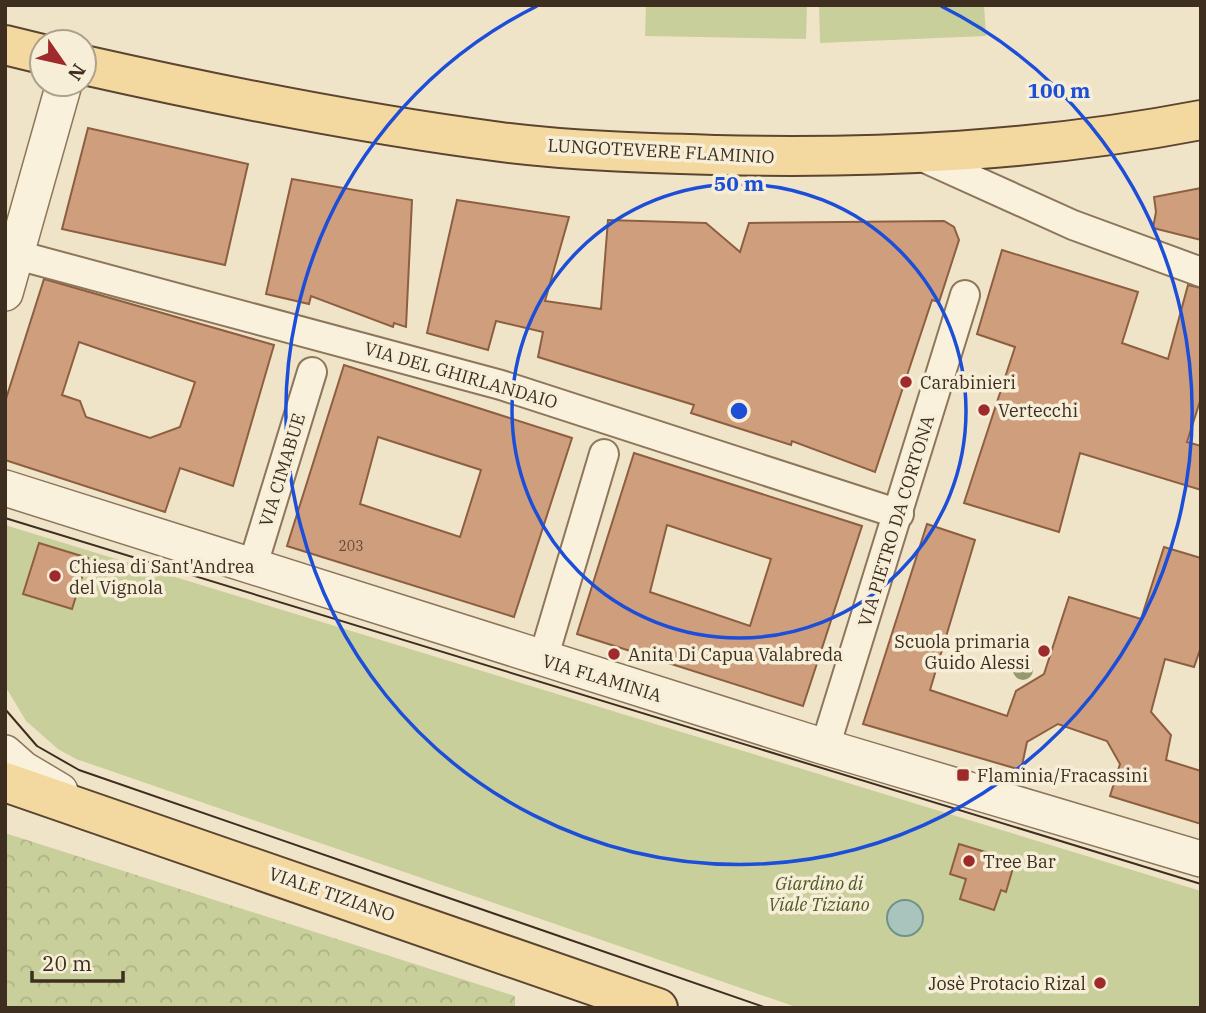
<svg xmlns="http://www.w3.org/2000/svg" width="1206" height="1013" font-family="'IBM Plex Serif',serif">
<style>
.forest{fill:url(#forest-crowns)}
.green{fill:#c9cf9b}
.water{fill:#a9c4bc;stroke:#6f938a;stroke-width:2}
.building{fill:#cf9f7d;stroke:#8d5f41;stroke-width:2;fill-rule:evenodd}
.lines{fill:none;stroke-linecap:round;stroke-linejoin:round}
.minor-casing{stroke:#8d765c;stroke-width:32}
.tertiary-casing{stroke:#8d765c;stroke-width:38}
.primary-casing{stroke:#5b4430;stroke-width:42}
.minor{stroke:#faf1dc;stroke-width:28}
.tertiary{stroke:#faf1dc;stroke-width:35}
.primary{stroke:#f3d9a0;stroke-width:38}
.tram{stroke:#3d2e20;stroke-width:2}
.tree{fill:#96986f}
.ring{fill:none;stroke:#1d4ed8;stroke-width:3.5}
.poi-dot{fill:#9e2a2b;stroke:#f7eed8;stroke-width:2.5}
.labels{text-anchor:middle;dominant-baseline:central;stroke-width:7;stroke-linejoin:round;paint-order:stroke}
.number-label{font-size:14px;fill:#624a37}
.street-label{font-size:18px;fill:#3d2e20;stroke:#f7eed8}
.poi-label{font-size:18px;fill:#3d2e20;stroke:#f7eed8;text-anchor:start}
.park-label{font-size:18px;font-style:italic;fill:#4d5a26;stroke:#f7eed8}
.centre{fill:#1d4ed8;stroke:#f7eed8;stroke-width:3.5}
.ring-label{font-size:21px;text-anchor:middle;font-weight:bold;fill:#1d4ed8;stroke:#f7eed8;stroke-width:7;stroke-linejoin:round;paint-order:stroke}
</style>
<defs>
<pattern id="forest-crowns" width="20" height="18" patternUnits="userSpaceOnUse" patternTransform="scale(1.75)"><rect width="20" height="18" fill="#c9cf9b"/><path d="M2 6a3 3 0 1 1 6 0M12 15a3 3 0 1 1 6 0" fill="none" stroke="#aeb285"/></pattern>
</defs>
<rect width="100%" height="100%" fill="#f0e4c8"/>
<path class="forest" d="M5,833L515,996V1008H5Z"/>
<g class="green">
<path d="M646,5H807L806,39L645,36Z"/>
<path d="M819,5H984L986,36L820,43Z"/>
<path d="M5,525L1201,891V1008H799L76,759L58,749L26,721L5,686Z"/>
</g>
<circle class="water" cx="905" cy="918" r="18"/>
<g class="building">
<path d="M88,128L248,164L225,265L62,229Z"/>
<path d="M292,179L412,200L406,327L394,323L393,327L311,296L309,304L266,294Z"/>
<path d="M1201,188V240L1153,228L1156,212L1154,197Z"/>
<path d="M457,200L569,217L545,301L601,309L608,220L706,223L740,252L749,223L944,221L954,227L959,240L939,302L932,300L875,472L792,441L791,445L691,413L694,405L538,357L543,332L496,321L488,350L427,333Z"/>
<path d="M1002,250L1138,292L1122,343L1168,359L1188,285L1201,288V398L1187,442L1201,446V490L1080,453L1059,532L964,503L1015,347L977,334Z"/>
<path d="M44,279L274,345L233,486L180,468L165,512L5,460V402ZM79,342L195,382L180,427L150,438L86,417L80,401L62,395Z"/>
<path d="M344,365L572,438L514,617L287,546ZM378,437L481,470L460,537L360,504Z"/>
<path d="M634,453L862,526L803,706L577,634ZM667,525L771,559L750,626L650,592Z"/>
<path d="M927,524L975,540L930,690L1007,716L1016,691L1044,674L1069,597L1141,619L1164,547L1201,558V647L1194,667L1165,659L1151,712L1171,735L1166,760L1201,771V824L1110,796L1120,764L1107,741L1058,724L1027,742L1021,770L863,724Z"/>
<path d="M39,543L88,558L72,609L23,594Z"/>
<path d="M959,844L1015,861L1006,892L1001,890L994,910L960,899L966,879L950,874Z"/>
</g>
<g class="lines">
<defs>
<g id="minor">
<path d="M918,155L1073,225L1201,272"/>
<path d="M17,255L501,385L899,514"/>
<path d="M252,568L312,372"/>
<path d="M543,659L604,454"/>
<path d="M825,747L965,295"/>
</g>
<g id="tertiary">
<path d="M5,293L64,84"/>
<path d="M5,488L825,747L1201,859"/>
<path d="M5,753L23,769L60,791"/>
</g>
<g id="primary">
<path d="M5,45L42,54"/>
<path d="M84,65C222,96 361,124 501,142C572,151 645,153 716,155C880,159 1040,151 1201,120"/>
<path d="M5,782L658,1008"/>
</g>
</defs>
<use href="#minor" class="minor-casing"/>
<use href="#tertiary" class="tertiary-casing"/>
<use href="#primary" class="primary-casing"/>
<use href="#minor" class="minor"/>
<use href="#tertiary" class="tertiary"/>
<use href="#primary" class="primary"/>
<g class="tram">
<path d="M5,518L1201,884"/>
<path d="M5,709L37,746L79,770L767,1008"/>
</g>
</g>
<circle class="tree" cx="1023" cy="670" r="10"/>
<g class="ring">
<circle cx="739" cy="411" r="227"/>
<path d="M941 6A453 453 0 1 1 537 6"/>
</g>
<g class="poi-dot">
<circle cx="906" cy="382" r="7"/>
<circle cx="984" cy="410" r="7"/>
<circle cx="55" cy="576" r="7"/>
<circle cx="1044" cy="651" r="7"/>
<circle cx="614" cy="654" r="7"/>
<rect x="956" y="768" width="14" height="14" rx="3.5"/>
<circle cx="969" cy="861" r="7"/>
<circle cx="1100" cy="983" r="7"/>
</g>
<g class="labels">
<g class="number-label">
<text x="351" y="546">203</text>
</g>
<g class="street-label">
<text transform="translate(661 151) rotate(3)">LUNGOTEVERE FLAMINIO</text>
<text transform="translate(461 375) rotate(16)">VIA DEL GHIRLANDAIO</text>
<text transform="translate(282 470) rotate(-73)">VIA CIMABUE</text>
<text transform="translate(896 521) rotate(-73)">VIA PIETRO DA CORTONA</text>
<text transform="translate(602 678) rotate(17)">VIA FLAMINIA</text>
<text transform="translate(332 894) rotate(19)">VIALE TIZIANO</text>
</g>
<g class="poi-label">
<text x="920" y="382">Carabinieri</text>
<text x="998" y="410">Vertecchi</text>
<text x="69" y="566">Chiesa di Sant'Andrea<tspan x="69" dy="21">del Vignola</tspan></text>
<text x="1030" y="641" text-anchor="end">Scuola primaria<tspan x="1030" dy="21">Guido Alessi</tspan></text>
<text x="628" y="654">Anita Di Capua Valabreda</text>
<text x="977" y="775">Flaminia/Fracassini</text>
<text x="983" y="861">Tree Bar</text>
<text x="1086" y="983" text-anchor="end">Josè Protacio Rizal</text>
</g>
<g class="park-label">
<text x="819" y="883">Giardino di<tspan x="819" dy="21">Viale Tiziano</tspan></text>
</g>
</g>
<circle cx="739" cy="411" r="10" class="centre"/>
<g class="ring-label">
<text x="1059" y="98">100 m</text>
<text x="739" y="191">50 m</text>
</g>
<rect width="1206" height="1013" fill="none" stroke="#3d2e20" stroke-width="14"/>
<g transform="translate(63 63) rotate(124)"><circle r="33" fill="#f7eed8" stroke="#ada18e" stroke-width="2"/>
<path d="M0-5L12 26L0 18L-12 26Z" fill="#9e2a2b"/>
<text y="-10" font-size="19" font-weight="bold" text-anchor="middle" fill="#3d2e20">N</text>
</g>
<path d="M32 971v10h91v-10" fill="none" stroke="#3d2e20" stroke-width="3.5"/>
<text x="42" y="971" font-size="21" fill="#3d2e20" stroke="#f7eed8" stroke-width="5" paint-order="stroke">20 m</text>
</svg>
